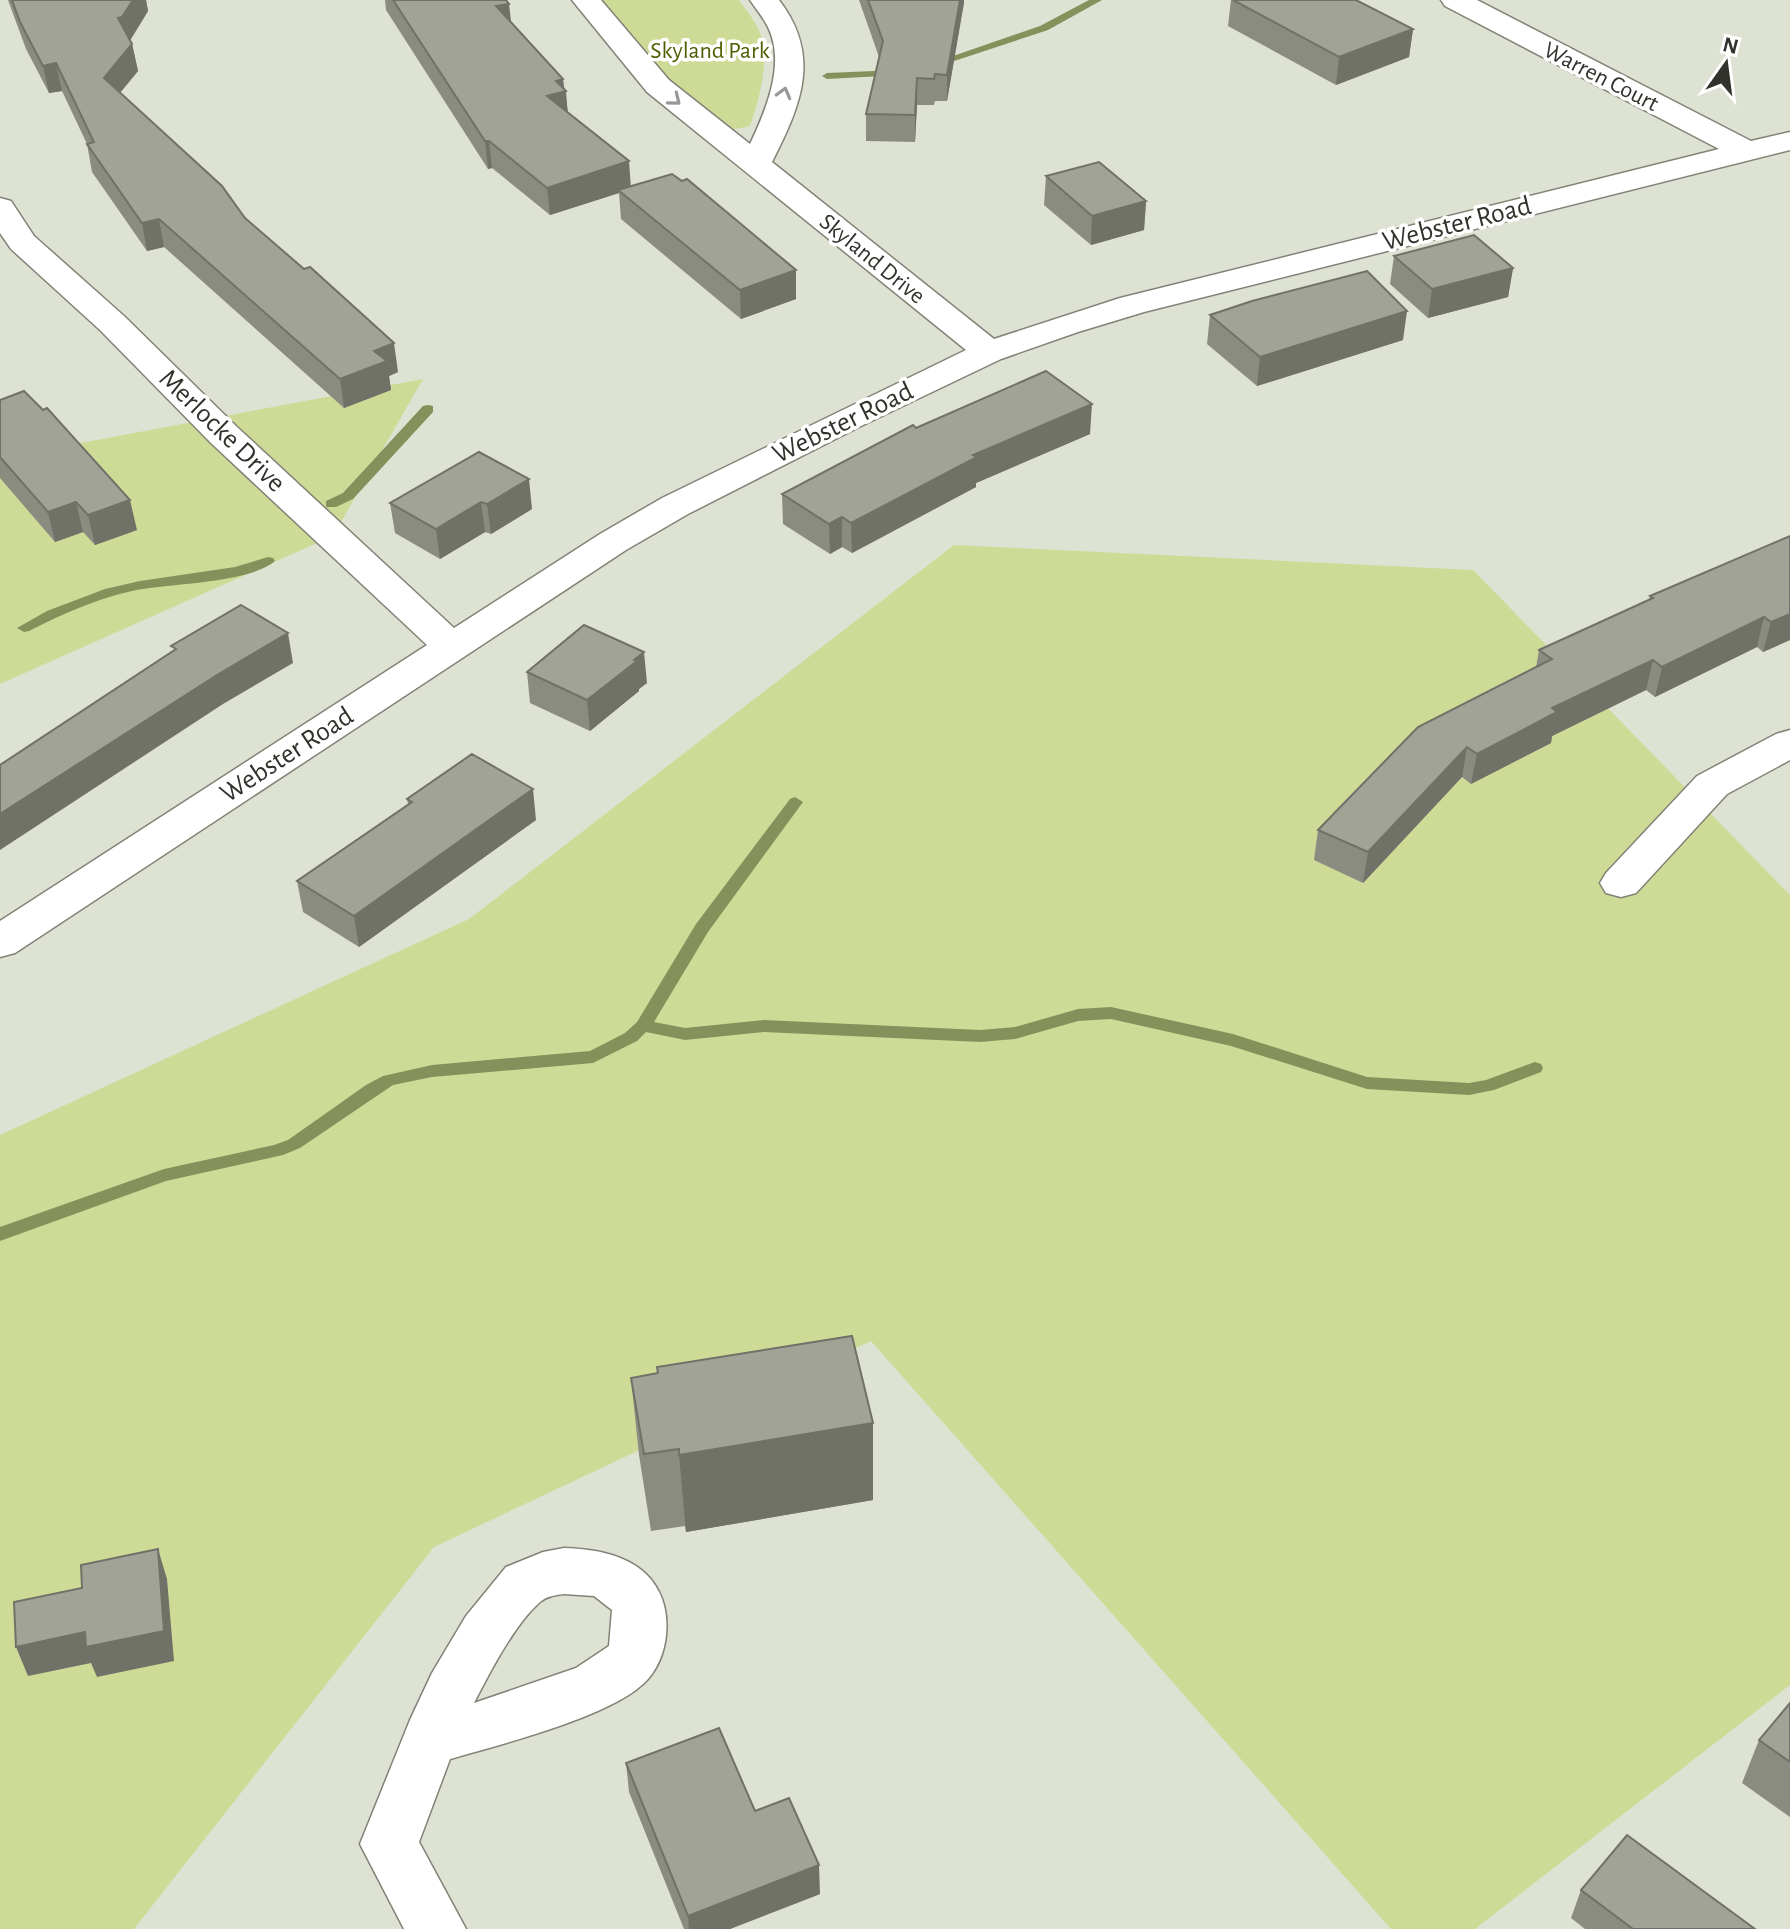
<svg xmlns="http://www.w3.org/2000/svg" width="1790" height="1929" font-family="'Alegreya Sans',sans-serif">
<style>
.green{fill:#cedb97}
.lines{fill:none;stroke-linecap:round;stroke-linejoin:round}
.stream{fill:#86905b;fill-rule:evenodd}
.minor-casing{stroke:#808376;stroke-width:3}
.minor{fill:#fff;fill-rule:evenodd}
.wall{fill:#8a8c80}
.shaded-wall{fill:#707268}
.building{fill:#a0a395;stroke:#707268;stroke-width:2}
.oneway{stroke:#989896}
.labels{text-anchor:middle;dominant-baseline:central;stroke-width:7;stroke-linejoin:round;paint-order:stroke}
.far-park-label{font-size:24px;fill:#525d03;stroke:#fff}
.far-street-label{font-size:24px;fill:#31322c;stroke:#fff}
.street-label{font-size:28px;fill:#31322c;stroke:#fff}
</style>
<rect width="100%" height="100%" fill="#dee2d3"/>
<g class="green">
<path d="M597,0H739C745,9 752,17 757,26C772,56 760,97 750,126L730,130L678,93Z"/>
<path d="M423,379L333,536L0,684V458Z"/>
<path d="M954,545L1473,570L1790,895V1685L1475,1929H1391L871,1341L434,1547L134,1929H0V1135L469,919Z"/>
</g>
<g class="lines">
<g class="stream">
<path d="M1089,0H1102L1048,30L939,66L930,64L1040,26Z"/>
<path d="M897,70L902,73L901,75L827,79L822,76L827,73Z"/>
<path d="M428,405L433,406V412L353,499L336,507H326V501L343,493L423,406Z"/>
<path d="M268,557L273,558L275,561C248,584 168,583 132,591C96,599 62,614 29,631L24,632L17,628L47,611L105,589L140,581L235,567Z"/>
<path d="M795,797L803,802L708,932L654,1022L685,1028L764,1020L980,1030L1015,1027L1078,1009L1111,1007L1233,1034L1367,1077L1469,1083L1486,1080L1535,1062L1541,1064L1543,1068L1541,1072L1494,1090L1469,1095L1367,1089L1231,1046L1111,1019L1078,1021L1015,1039L980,1042L764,1032L685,1040L646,1032L637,1041L593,1063L432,1077L393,1085L300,1148L283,1155L166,1181L0,1241V1227L164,1169L274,1145L288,1140L366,1085L383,1076L432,1065L590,1051L625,1033L637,1022L696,924L790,799Z"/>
</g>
<defs>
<g id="minor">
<path d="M572,0H601L669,80L750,144C766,110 786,64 768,27C763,17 756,9 750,0H779C822,56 801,105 772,162L994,339L1120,298L1719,149L1445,6L1441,0H1477L1751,141L1790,132V150L1144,312L1078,332L1001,359L859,427L688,514L626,550L15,953L0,957V921L427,645L211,443L100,330L11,249L0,233V198L11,201L34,236L124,316L237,427L454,628L600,534L662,498L966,350L647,92Z"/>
<path d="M1790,730V760L1727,794L1636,893L1621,897L1606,893L1600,883L1606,873L1697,776L1776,734Z"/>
<path d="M564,1548C600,1549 642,1557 659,1592C672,1618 668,1656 648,1679C616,1716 498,1745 450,1759L419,1842L466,1929H404L360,1844L410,1720L432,1673L466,1616L506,1567L543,1552ZM564,1594L594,1596L612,1610L609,1646L576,1668L474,1703C490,1672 514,1625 540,1602C547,1596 556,1595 564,1594Z"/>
</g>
</defs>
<use href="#minor" class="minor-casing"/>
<use href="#minor" class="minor"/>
</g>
<g class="wall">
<path d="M8,0H146L148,11L130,40L132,44L138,71L120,93L398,372L389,376L391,390L344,408L164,247L147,251L92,172L87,144L62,91L49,93L26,49Z"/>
<path d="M385,0H506L511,22L563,79L568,112L631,187L796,270V299L741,319L621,219L619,193L550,215L492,168L488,169L386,10Z"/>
<path d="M859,0H964L947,101H935L934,105H917L915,142L866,141V114L879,57Z"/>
<path d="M1231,0H1356L1413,29L1409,57L1336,85L1228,26Z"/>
<path d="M1046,176L1146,201L1144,230L1091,245L1044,205Z"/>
<path d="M1394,256L1513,268L1508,297L1428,318L1390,284Z"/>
<path d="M1210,315L1403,340L1257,386L1207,344Z"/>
<path d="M0,400L137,530L95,545L83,532L55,542L0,478Z"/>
<path d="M916,428L1090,434L976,483V487L852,553L842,547L830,554L783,524L782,494Z"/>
<path d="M479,452L532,509L491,534L485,532L440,559L395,533L390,503Z"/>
<path d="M1790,536V640L1763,652L1757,647L1655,697L1646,690L1552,736L1551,743L1471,784L1462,777L1363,883L1314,860L1318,830L1536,668L1539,650L1649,600L1650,596Z"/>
<path d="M527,672L647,683L639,689V691L590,731L530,703Z"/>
<path d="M407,799L536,820L359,947L303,912L297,881L408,804Z"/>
<path d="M631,1378L873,1423V1500L686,1532L685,1526L651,1531L639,1455Z"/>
<path d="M1790,1703V1817L1742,1783L1759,1740Z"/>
<path d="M626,1763L755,1811L820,1894L730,1929H684L629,1792Z"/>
<path d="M1581,1890L1755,1929H1585L1571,1918Z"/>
</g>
<g class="shaded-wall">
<path d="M133,0H146L148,11L128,44L118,18Z"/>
<path d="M960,0H964V3L947,101V75Z"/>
<path d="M509,4L512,30L496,6Z"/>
<path d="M1413,29L1409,57L1336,85L1339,57Z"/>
<path d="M132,44L138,71L109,106L104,78Z"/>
<path d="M56,63L62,91L49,93L43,66Z"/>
<path d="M917,78V105L915,142V115Z"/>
<path d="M563,79L564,92L566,91L568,118L547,96L556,81Z"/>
<path d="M485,141H489L492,168L488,169Z"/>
<path d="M629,161L631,189L618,190L619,193L550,215L547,188Z"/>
<path d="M1146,201L1144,230L1091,245L1092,216Z"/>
<path d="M159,219L164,247L147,251L142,223Z"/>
<path d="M1513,268L1508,297L1428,318L1432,289Z"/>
<path d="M796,270V299L741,319L740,290Z"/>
<path d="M1407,311L1403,340L1257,386L1260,357Z"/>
<path d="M394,343L398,372L389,376L391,390L344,408L340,379L374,351Z"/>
<path d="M1092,404L1090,434L976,483V487L852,553L851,523L973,455Z"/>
<path d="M529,479L532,509L491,534L487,504Z"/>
<path d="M130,500L137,530L95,545L88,515Z"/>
<path d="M76,502L83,532L55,542L48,512Z"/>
<path d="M481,502L485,532L440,559L436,529Z"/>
<path d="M842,517V547L830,554L829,524Z"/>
<path d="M1790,614V640L1763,652L1771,622Z"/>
<path d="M1764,617L1757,647L1655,697L1662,667Z"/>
<path d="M288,633L293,663L223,704L0,850V814L217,675Z"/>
<path d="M644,652L647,683L639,689V691L590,731L587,700Z"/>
<path d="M1653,660L1646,690L1552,736L1551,743L1471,784L1477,754L1552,708Z"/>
<path d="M1467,747L1462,777L1363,883L1368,852Z"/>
<path d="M533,789L536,820L359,947L354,916Z"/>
<path d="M873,1423V1500L686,1532L679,1455Z"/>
<path d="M158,1549L167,1579L174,1661L97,1677L91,1663L28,1676L16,1647L85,1632Z"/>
<path d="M819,1865L820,1894L730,1929H689L688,1916Z"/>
</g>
<g class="building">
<path d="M12,0H133L122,17L118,18L132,44L104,78L222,186L245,218L304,269L310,267L394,343L374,351L387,361L340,379L159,219L142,223L87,144L94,142L56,63L43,66L20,22Z"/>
<path d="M393,0H506L509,4L496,6L563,79L556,81L566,91L547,96L629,161L547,188L489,141H485Z"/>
<path d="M868,0H960L947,75L935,74L934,79L917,78L915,115L866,114L883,41Z"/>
<path d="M1233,0H1356L1413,29L1339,57Z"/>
<path d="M1099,162L1146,201L1092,216L1046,176Z"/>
<path d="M672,174L682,181L687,179L796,270L740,290L618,190Z"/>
<path d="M1474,235L1513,268L1432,289L1394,256Z"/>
<path d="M1367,271L1407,311L1260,357L1210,315L1252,301Z"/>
<path d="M1046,371L1092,404L973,455L977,457L851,523L842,517L829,524L782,494L913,425L916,428Z"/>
<path d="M24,391L43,410L47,408L130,500L88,515L76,502L48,512L0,457V400Z"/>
<path d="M479,452L529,479L487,504L481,502L436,529L390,503Z"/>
<path d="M1790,536V614L1771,622L1764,617L1662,667L1653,660L1552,708L1557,712L1477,754L1467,747L1368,852L1318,830L1418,727L1552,659L1539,650L1653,598L1650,596Z"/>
<path d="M241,605L288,633L217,675L0,814V765L176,649L171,646Z"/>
<path d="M584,625L644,652L634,660L637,661L587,700L527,672Z"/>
<path d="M472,754L533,789L354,916L297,881L412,802L407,799Z"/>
<path d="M852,1336L873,1423L679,1455V1449L644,1454L631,1378L658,1373L657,1367Z"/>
<path d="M158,1549L164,1631L86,1647L85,1632L16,1647L14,1602L82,1588L81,1565Z"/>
<path d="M1790,1703V1762L1759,1740Z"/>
<path d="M719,1728L755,1811L789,1798L819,1865L688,1916L626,1763Z"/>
<path d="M1627,1835L1755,1929H1633L1581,1890Z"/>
</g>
<defs><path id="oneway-chevron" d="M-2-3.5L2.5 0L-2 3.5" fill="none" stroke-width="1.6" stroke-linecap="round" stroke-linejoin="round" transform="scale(2)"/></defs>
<g class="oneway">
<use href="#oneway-chevron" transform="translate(784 93) rotate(-75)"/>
<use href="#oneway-chevron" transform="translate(675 100) rotate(39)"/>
</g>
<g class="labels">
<g class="far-park-label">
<text x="710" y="51">Skyland Park</text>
</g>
<g class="far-street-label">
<text transform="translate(1601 77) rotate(27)">Warren Court</text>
<text transform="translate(872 259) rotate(39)">Skyland Drive</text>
</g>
<g class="street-label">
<text transform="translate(1457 224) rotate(-14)">Webster Road</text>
<text transform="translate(843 423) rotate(-26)">Webster Road</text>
<text transform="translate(222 431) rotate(44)">Merlocke Drive</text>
<text transform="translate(287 755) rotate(-33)">Webster Road</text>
</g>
</g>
<g transform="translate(1726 64) rotate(14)" stroke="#ffffff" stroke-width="6" paint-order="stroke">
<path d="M0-6L14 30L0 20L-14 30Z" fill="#31322c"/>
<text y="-12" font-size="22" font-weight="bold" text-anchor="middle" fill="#31322c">N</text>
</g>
</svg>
